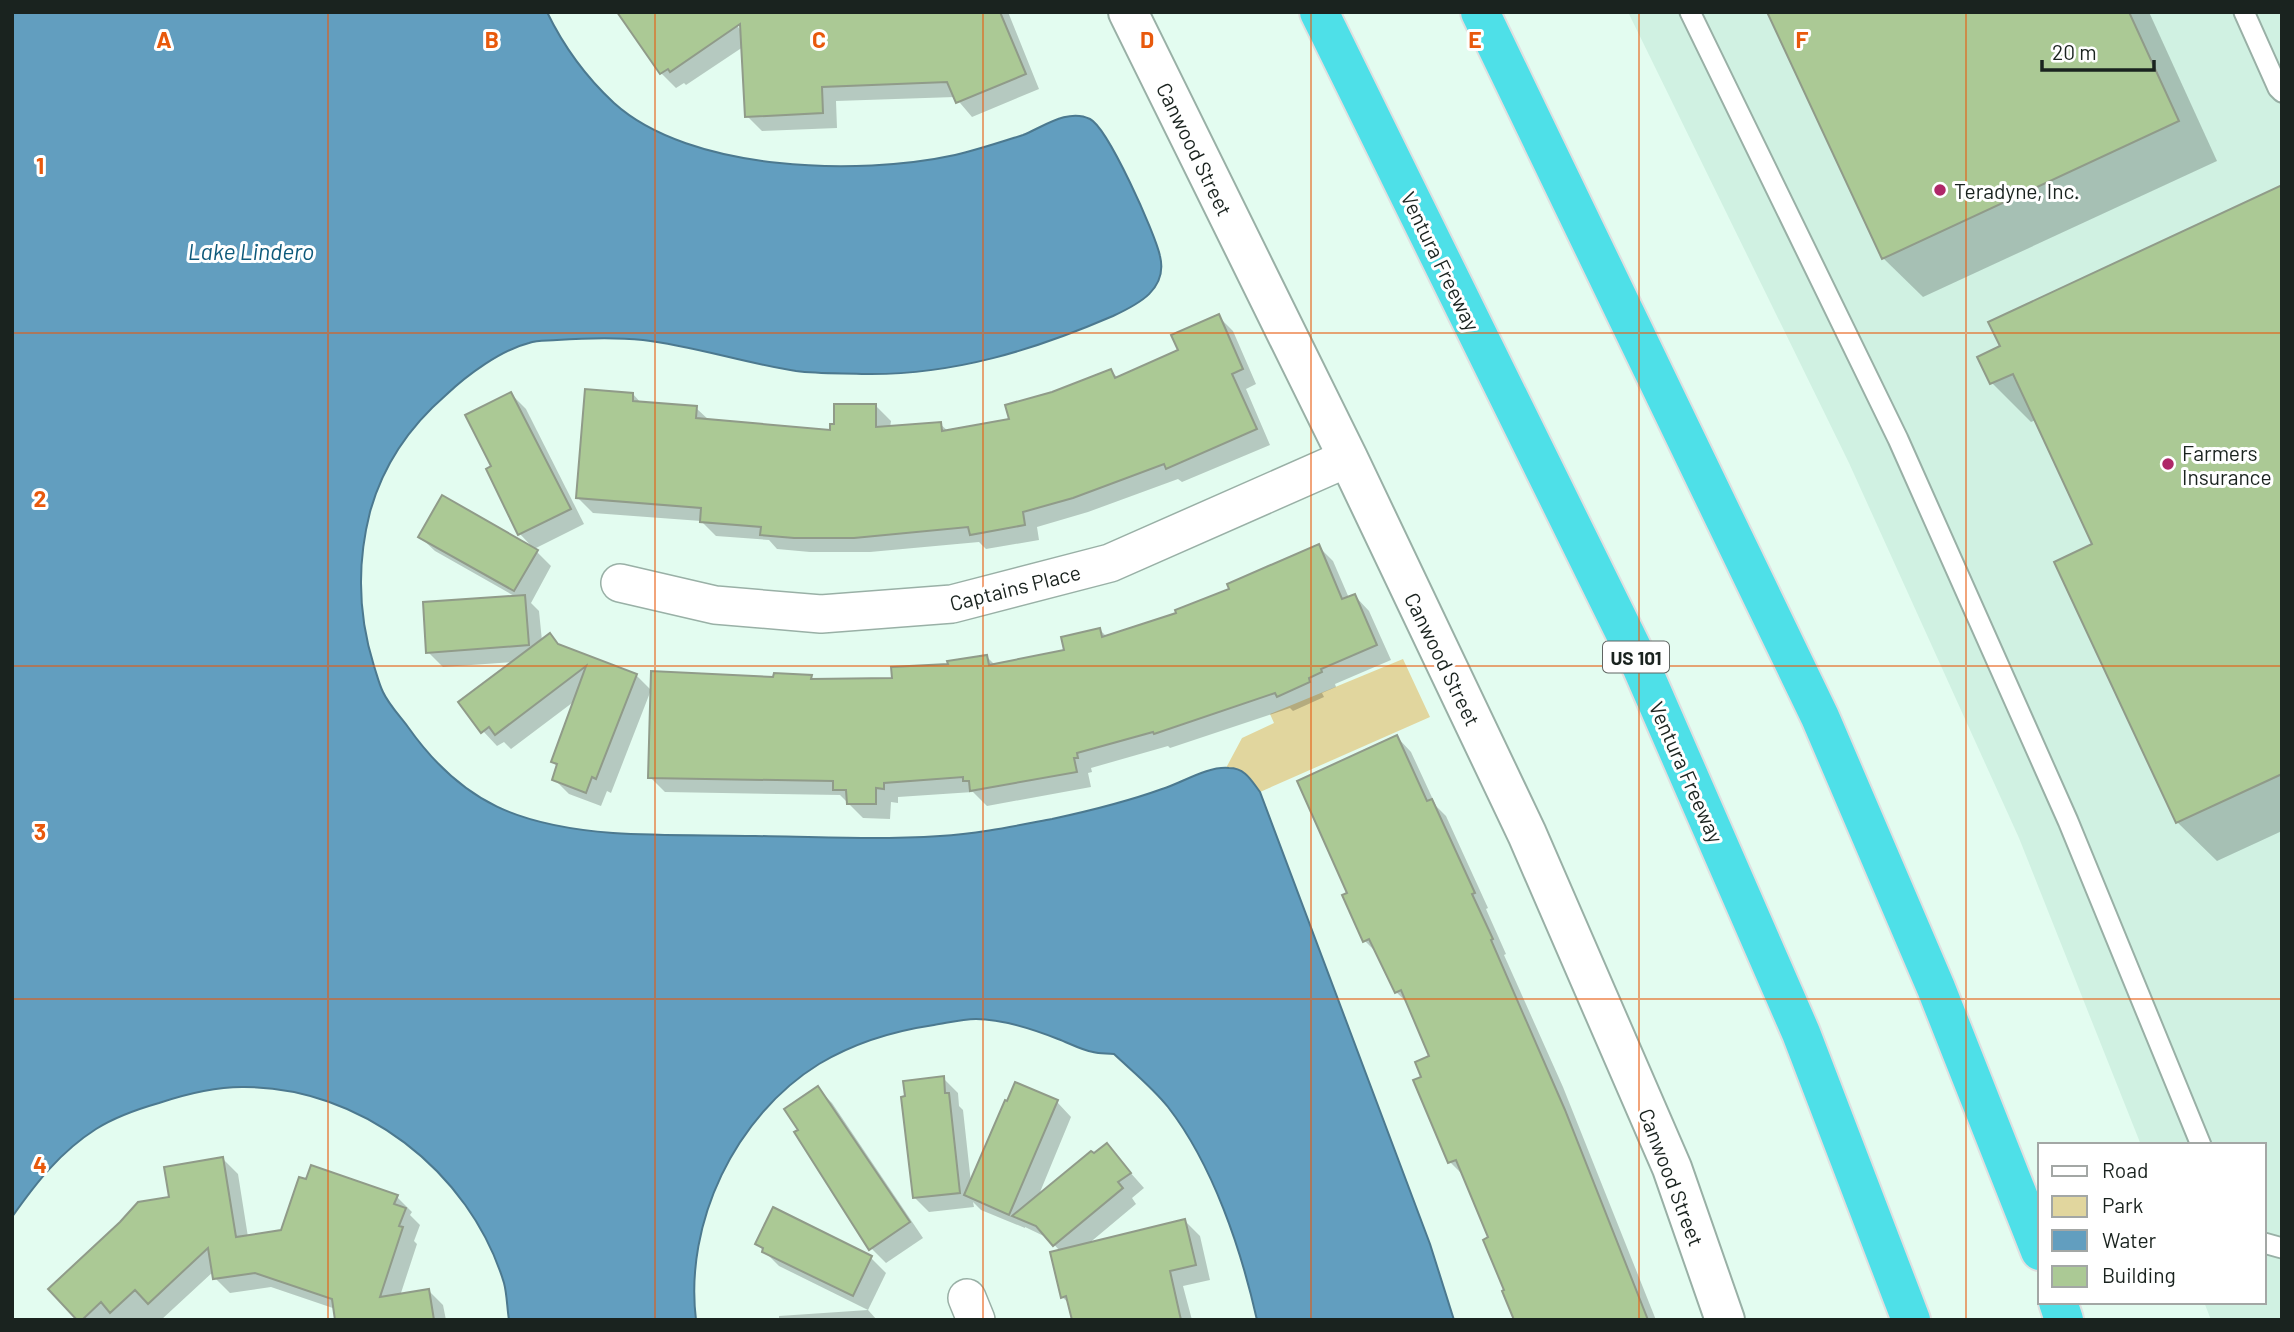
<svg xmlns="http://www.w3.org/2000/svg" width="2294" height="1332" font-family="Barlow,sans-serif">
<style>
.built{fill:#d0f1e2}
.green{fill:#e1d69e}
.water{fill:#629ebf;stroke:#4c798f;stroke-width:2}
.shadow{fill:#0003}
.building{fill:#abc995;stroke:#909b89;stroke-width:2}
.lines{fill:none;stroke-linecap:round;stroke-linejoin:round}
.service-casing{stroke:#99b0a6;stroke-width:23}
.minor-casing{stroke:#99b0a6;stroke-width:40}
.tertiary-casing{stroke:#99b0a6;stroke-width:42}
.motorway-casing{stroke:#dfe0e0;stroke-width:42}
.service{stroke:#fff;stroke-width:19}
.minor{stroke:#fff;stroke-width:37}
.tertiary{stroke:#fff;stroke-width:38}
.motorway{stroke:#4ee0e8;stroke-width:38}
.grid{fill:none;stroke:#e8590c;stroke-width:2;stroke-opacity:0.55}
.poi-dot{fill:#af2768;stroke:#fff;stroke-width:2.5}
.labels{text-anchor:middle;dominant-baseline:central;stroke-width:6;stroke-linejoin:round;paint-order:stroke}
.shield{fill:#fff;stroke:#5f6562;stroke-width:2}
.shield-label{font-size:19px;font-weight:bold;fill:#1a231f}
.street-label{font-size:21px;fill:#1a231f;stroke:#fff}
.poi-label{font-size:21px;fill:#1a231f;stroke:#fff;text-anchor:start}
.water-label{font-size:23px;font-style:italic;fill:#0e5a7b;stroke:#fff}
.grid-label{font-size:23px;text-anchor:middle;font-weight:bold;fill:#e8590c;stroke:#fff;stroke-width:6;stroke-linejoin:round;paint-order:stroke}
</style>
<rect width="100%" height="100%" fill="#e3fcf0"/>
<path class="built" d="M1628,12H2282V1320H2211L2204,1302H2264V1145H2141L2019,838L1849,463Z"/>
<path class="green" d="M1403,659L1430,717L1260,792C1251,778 1244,767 1226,768L1242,738L1274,723L1270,714Z"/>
<path class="water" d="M12,12H547C563,45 587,78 614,103C690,172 859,176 955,155C977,150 1001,142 1023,135C1043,127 1068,108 1090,119C1108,128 1155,233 1160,256C1168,289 1139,304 1113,316C1034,350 954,375 866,374C843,373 819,374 796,371C744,363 694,346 643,340C614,337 586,338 557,340C548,341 538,340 529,343C501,350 467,375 446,395C409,427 383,465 370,512C357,563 358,615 374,666C377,675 379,684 383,692C389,705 400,716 408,727C463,805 522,826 613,833C660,836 708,835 755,836C817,837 878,840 940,836C977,834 1015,826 1052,819C1089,811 1126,802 1162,789C1182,783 1207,766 1229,768C1245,768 1251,780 1260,792L1430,1244L1454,1320H1257C1241,1249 1213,1165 1168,1107C1153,1088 1132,1071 1114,1054C1107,1053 1100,1054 1093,1052C1081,1050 1069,1043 1058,1039C1035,1030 1002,1019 976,1019C962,1019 947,1023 934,1025C893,1031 854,1043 819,1064C735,1116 684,1223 696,1320H509C507,1308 507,1294 504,1283C470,1171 360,1086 242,1087C214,1087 186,1094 159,1103C138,1109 115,1117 96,1129C60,1152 36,1183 12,1217Z"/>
<g class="shadow">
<path d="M728,12L749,43L769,12H1008L1039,89L972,117L955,97L836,101L837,128L762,131L747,116L743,47L686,85L684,83L676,88L661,73Z"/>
<path d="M1769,12H2149L2217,161L1923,297L1883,258Z"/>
<path d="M2282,187V831L2217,861L2177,822L2095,545L2036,420L2031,422L1992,383Z"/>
<path d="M1218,316L1233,331L1256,384L1246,389L1270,445L1182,482L1178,479L1088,512L1037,527L1039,540L986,549L979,542L870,552H810L777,549L769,540L716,536L701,521L593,513L578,498L633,394L641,403L696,408L710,421L832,432L876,406L891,421L890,428L940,424L948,431L1011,420L1053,393L1111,371L1118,378L1180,351Z"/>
<path d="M511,394L526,409L584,524L534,549L520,534L493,467Z"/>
<path d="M420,537L536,551L551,566L531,603L539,611L542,641L550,636L561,647L636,675L651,690L611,793L607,791L601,806L569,794L554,779L558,767L553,762L576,700L511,749L504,742L497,746L483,731L515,662L443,667L428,652L516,597L435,551Z"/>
<path d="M1318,546L1333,561L1349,598L1355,596L1369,611L1391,660L1335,684L1336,687L1322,693L1324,697L1293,711L1290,708L1170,748L1168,746L1091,768L1092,772L1088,773L1091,787L987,806L973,792L898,797V803L891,802L890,819L863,818L840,795L665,792L650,777L775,678L811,677L815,681L894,680L987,657L995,665L1066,651L1099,629L1107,637L1179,614Z"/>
<path d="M1397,737L1411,752L1436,806L1446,816L1488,908L1486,909L1506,954L1504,955L1563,1087L1656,1320H1516L1490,1238L1465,1177L1450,1162L1424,1078L1432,1057L1410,1005L1396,992L1379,955L1365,941L1349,893Z"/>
<path d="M943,1078L958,1093L959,1106L963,1110L971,1183L1057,1102L1071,1117L1038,1197L1106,1145L1144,1188L1132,1198L1136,1204L1087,1245L1185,1221L1200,1236L1210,1280L1183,1286L1192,1320H1075L1071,1305L1062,1297L1060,1251L1048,1238L1025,1227V1228L981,1210L973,1202L974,1207L929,1212L914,1197Z"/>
<path d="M817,1088L832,1103L923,1238L886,1263L871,1248L800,1130Z"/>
<path d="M223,1159L238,1174L248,1237L282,1231L397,1197L412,1212L410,1215L420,1225L414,1241L417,1244L400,1296L428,1290L443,1305L446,1320H368L271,1287L230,1293L215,1278L214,1271L161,1320H79L171,1198Z"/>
<path d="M774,1210L871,1258L886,1273L868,1310L779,1266L757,1244Z"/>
<path d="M868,1310L877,1320H779V1316Z"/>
</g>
<g class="building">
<path d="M617,12H1000L1026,74L956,103L947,82L822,87L823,113L745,117L740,24L670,72L668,69L660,74Z"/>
<path d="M1767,12H2129L2179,121L1882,259Z"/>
<path d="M2282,185V774L2176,823L2054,562L2092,544L2013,374L1990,384L1977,357L2000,346L1988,322Z"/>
<path d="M1219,314L1243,369L1232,374L1257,429L1166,469L1164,464L1073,498L1023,512L1025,525L970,535L968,527L854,538H794L760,535L761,527L700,522L701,508L576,498L585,389L633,393V401L697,406L696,418L830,430V424H834V404H876V427L941,422L942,431L1009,419L1005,405L1052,392L1111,369L1115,378L1178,350L1171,335Z"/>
<path d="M511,392L571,509L518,535L486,469L491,466L465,415Z"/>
<path d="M442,495L538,550L514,591L418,537Z"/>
<path d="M1319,544L1342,599L1355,594L1377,645L1321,669L1322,672L1309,678L1310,682L1277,697L1275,693L1154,734L1153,732L1077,753L1078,758H1074L1077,772L970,791L969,781H963V777L884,783V789L876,788V804H847L846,790H833V781L648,778L651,671L773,677L774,673L812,675L811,679L892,678L891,667L948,664L947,661L987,655L989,665L1064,650L1061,637L1100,628L1102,637L1176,613L1175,610L1229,589L1227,584Z"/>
<path d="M525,595L529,645L426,653L423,602Z"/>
<path d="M550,633L558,644L637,674L596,779L592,777L586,793L552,780L557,764L551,762L586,666L495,735L489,727L481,733L458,702Z"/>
<path d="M1397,735L1427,801L1432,799L1475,893L1472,894L1493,939L1491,940L1565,1110L1648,1320H1514L1502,1291L1504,1290L1483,1240L1488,1237L1456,1160L1448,1163L1413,1080L1421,1077L1415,1062L1429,1056L1401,990L1395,993L1369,939L1363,942L1342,895L1347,893L1297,781Z"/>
<path d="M944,1076L945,1093H949L960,1193L913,1198L901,1097L905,1096L903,1081Z"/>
<path d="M1015,1082L1058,1100L1009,1215L964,1195L1005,1100L1007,1101Z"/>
<path d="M818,1086L910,1222L869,1250L794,1132L798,1130L784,1109Z"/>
<path d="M1107,1143L1131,1173L1118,1182L1123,1188L1053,1246L1036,1226L1012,1216L1091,1151L1094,1153Z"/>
<path d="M223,1157L236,1237L281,1230L299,1177L306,1179L311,1165L398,1195L394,1204L406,1208L399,1226L403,1227L380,1297L429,1289L434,1320H335L332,1299L255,1273L213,1279L208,1248L148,1304L135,1290L110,1313L101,1302L82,1320H77L48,1289L120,1222L138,1202L169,1197L164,1167Z"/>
<path d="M773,1207L872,1256L853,1296L762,1252L763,1248L755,1244Z"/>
<path d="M1185,1219L1196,1265L1170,1271L1181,1320H1072L1066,1296L1061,1298L1050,1252Z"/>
</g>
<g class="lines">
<defs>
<g id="service">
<path d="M1690,12L1898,439L2068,821L2201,1145"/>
<path d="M2244,12L2278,88L2282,92"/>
<path d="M2264,1243L2282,1248"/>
</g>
<g id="minor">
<path d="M620,583L715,605L821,614L952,604L1110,563L1348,458"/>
<path d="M967,1298L976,1320"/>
</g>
<path id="tertiary" d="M1128,12L1348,458L1527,834L1672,1168L1725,1320"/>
<g id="motorway">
<path d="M1319,12L1641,666L1801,1033L1911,1320"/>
<path d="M1480,12L1820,717L1936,988L2040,1251"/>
<path d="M2058,1302L2064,1320"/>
</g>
</defs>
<use href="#service" class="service-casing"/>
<use href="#minor" class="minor-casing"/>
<use href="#tertiary" class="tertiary-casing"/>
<use href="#motorway" class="motorway-casing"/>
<use href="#service" class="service"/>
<use href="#minor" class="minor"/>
<use href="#tertiary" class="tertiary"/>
<use href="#motorway" class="motorway"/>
</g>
<path class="grid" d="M328,12V1320M655,12V1320M983,12V1320M1311,12V1320M1639,12V1320M1966,12V1320M12,333H2282M12,666H2282M12,999H2282"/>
<g class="poi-dot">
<circle cx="1940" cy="190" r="7"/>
<circle cx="2168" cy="464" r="7"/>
</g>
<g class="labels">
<rect class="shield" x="1603" y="641.5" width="66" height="31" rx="5"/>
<g class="shield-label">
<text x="1636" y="657">US 101</text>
</g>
<g class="street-label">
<text transform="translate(1195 149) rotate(64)">Canwood Street</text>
<text transform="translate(1441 261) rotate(64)">Ventura Freeway</text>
<text transform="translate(1015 587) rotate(-14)">Captains Place</text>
<text transform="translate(1443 659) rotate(64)">Canwood Street</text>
<text transform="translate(1687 772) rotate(66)">Ventura Freeway</text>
<text transform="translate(1672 1177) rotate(69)">Canwood Street</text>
</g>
<g class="poi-label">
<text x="1954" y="190">Teradyne, Inc.</text>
<text x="2182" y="452">Farmers<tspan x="2182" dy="24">Insurance</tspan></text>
</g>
<g class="water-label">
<text x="251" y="251">Lake Lindero</text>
</g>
</g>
<g class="grid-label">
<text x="164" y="48">A</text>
<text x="492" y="48">B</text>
<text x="819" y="48">C</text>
<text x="1147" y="48">D</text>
<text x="1475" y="48">E</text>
<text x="1802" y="48">F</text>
<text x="40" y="174">1</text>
<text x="40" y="507">2</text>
<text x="40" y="840">3</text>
<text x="40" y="1173">4</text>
</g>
<rect width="2294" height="1332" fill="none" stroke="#1a231f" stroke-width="28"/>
<rect x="2038" y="1143" width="228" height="161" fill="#ffffff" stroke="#a3a7a5" stroke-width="2"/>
<rect x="2052" y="1166" width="35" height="10" fill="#ffffff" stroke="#a3a7a5" stroke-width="2"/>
<text x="2102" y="1178" font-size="21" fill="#1a231f">Road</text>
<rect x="2052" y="1196" width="35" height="21" fill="#e1d69e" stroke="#a3a7a5" stroke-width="2"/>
<text x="2102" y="1213" font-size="21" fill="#1a231f">Park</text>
<rect x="2052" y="1230" width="35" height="21" fill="#629ebf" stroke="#a3a7a5" stroke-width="2"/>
<text x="2102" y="1248" font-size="21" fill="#1a231f">Water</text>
<rect x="2052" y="1266" width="35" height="21" fill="#abc995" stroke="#a3a7a5" stroke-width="2"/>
<text x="2102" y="1283" font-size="21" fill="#1a231f">Building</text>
<path d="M2042 60v10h112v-10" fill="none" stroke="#1a231f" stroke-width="3.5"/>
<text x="2052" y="60" font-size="21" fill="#1a231f" stroke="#ffffff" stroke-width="5" paint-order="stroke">20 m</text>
</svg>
